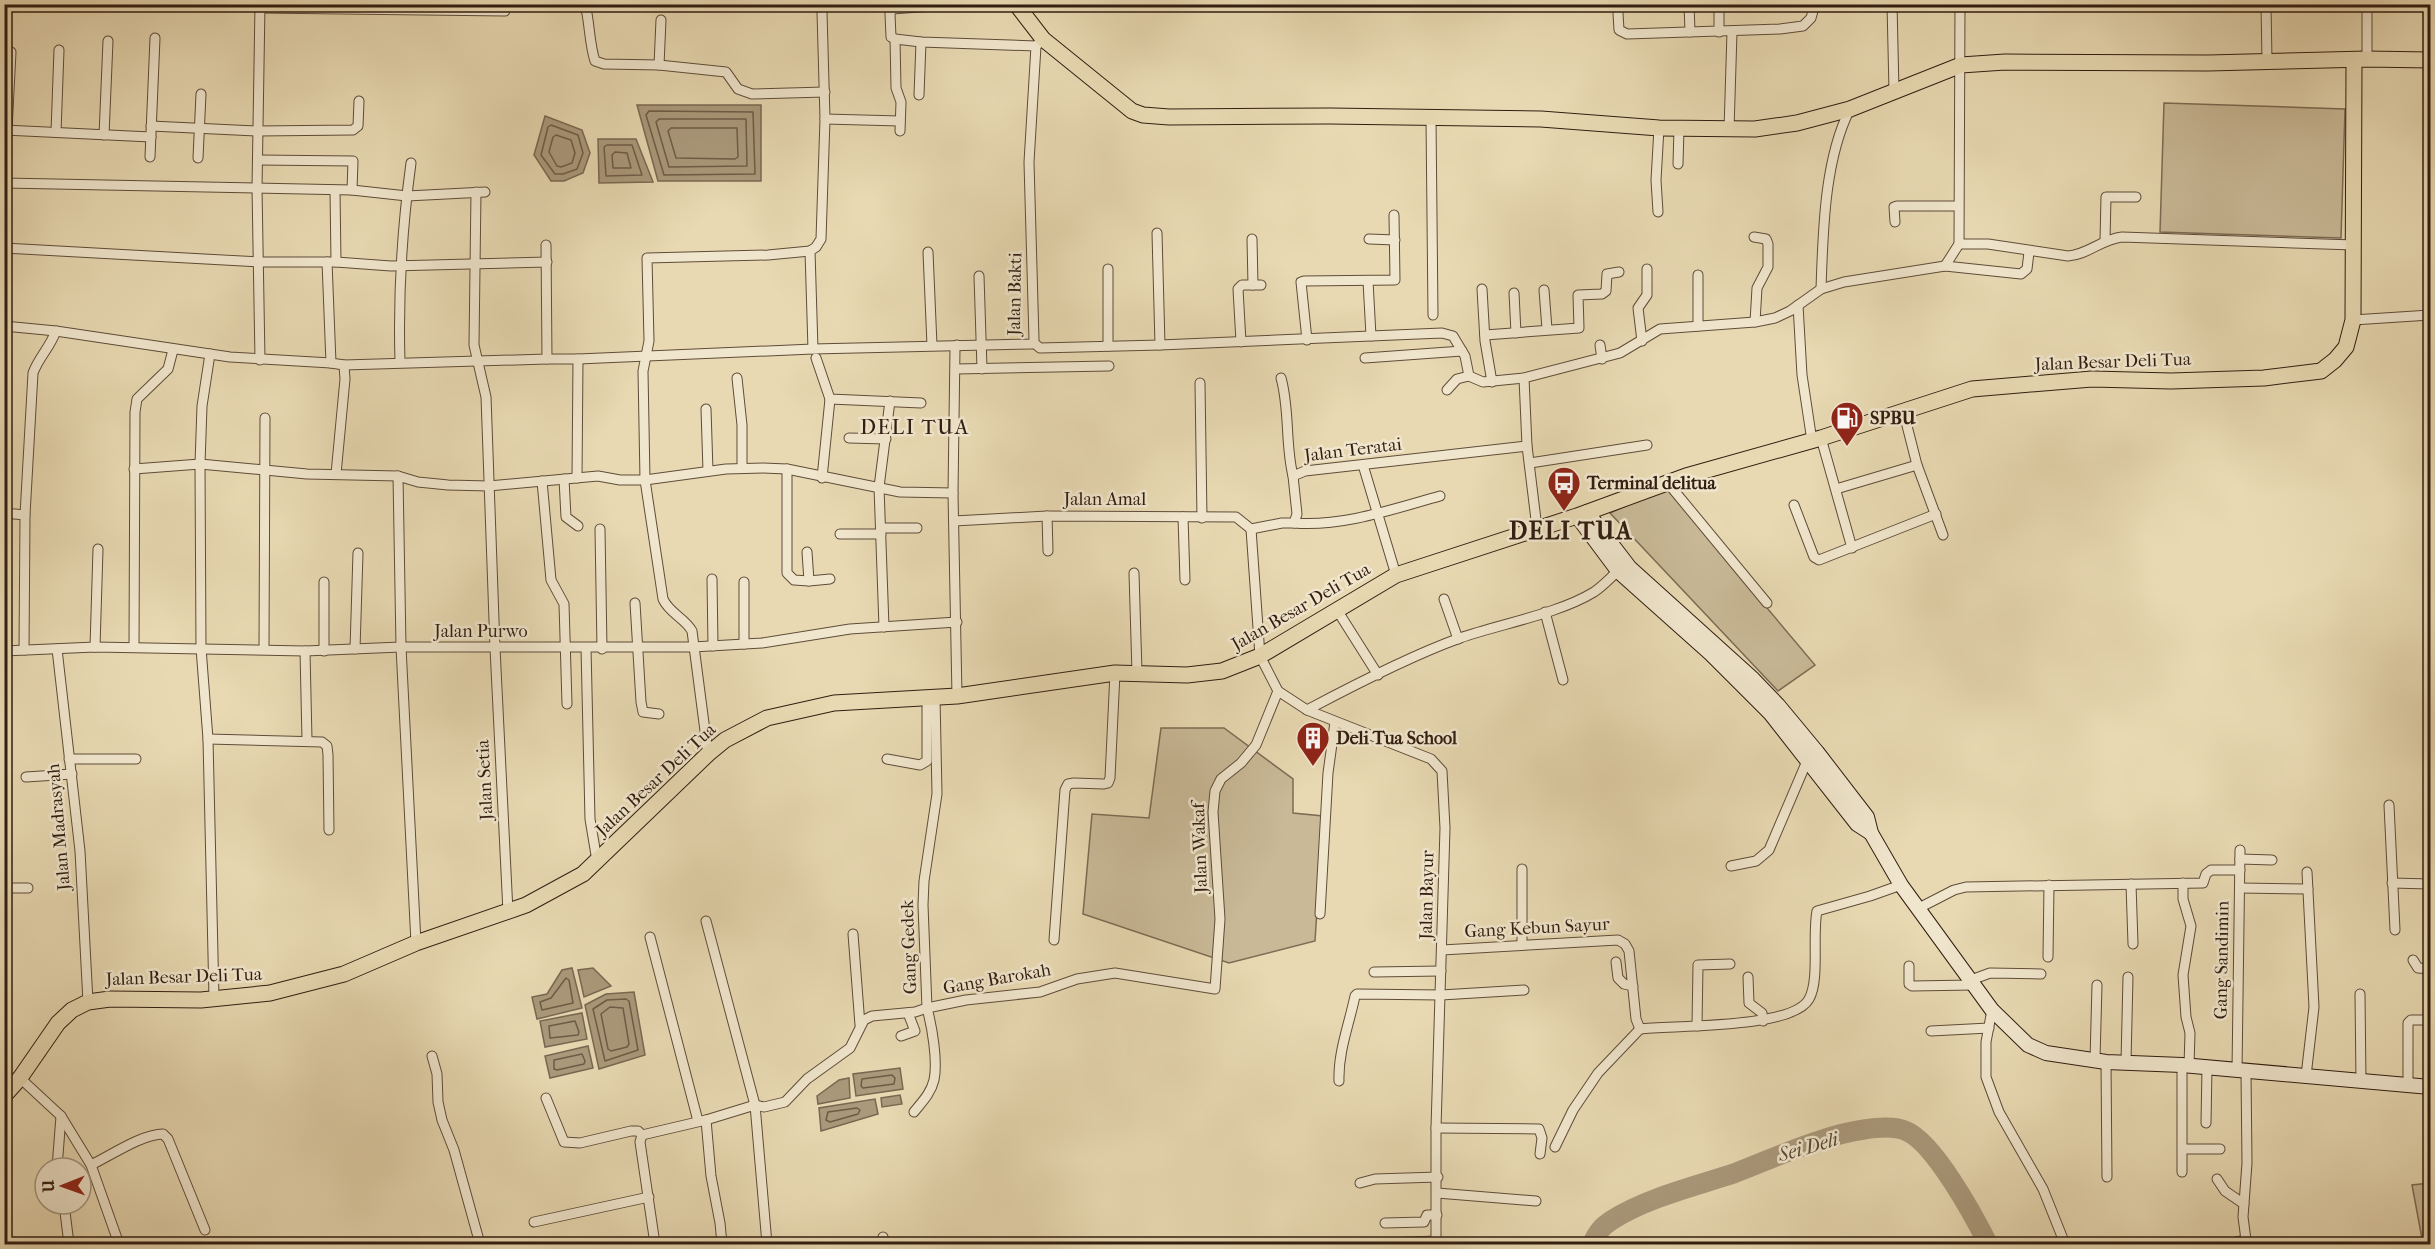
<svg xmlns="http://www.w3.org/2000/svg" width="2435" height="1249" font-family="'IM FELL French Canon',serif">
<style>
.green{fill:#c9b997;stroke:#7d6b54;stroke-width:1.5}
.water{fill:#aa997b;stroke:#7a6751;stroke-width:1.5}
.lines{fill:none;stroke-linecap:round;stroke-linejoin:round}
.shore{stroke:#6e5b46;stroke-width:1.5}
.river{stroke:#aa997b;stroke-width:20}
.minor-casing{stroke:#5f4c39;stroke-width:11}
.secondary-casing{stroke:#311d11;stroke-width:16}
.primary-casing{stroke:#311d11;stroke-width:17}
.minor{stroke:#f0e6cd;stroke-width:9}
.secondary{stroke:#f0e6cd;stroke-width:14}
.primary{stroke:#e8d9b2;stroke-width:15}
.labels{text-anchor:middle;dominant-baseline:central;stroke-width:5;stroke-linejoin:round;paint-order:stroke}
.street-label{font-size:18px;fill:#311d11;stroke:#f0e6cd}
.poi-label{font-size:18px;font-weight:bold;fill:#311d11;stroke:#f0e6cd;text-anchor:start}
.water-label{font-size:20px;font-style:italic;fill:#5b4836;stroke:#f0e6cd}
.quarter-label{font-size:21px;letter-spacing:1.5px;fill:#311d11;stroke:#f0e6cd}
.district-label{font-size:24px;font-weight:bold;letter-spacing:1.5px;fill:#311d11;stroke:#f0e6cd}
</style>
<rect width="100%" height="100%" fill="#e8d9b2"/>
<filter id="stains"><feTurbulence type="fractalNoise" baseFrequency=".00333" numOctaves="4"/><feColorMatrix values="0 0 0 0 .2 0 0 0 0 .09 0 0 0 0 .02 0 0 0 .5 -.17"/></filter>
<radialGradient id="worn" r=".72"><stop offset=".6" stop-color="#630" stop-opacity="0"/><stop offset="1" stop-color="#630" stop-opacity=".3"/></radialGradient>
<g class="green">
<path d="M2164,103L2345,109L2341,238L2160,232Z"/>
<path d="M1666,488L1815,665L1778,691L1610,513Z"/>
<path d="M1161,728H1224L1293,779V813L1323,816L1315,941L1229,963L1083,914L1092,814L1149,818Z"/>
<path d="M2430,1183V1244H2423L2412,1185Z"/>
</g>
<g class="water">
<path d="M637,105H761V181H658Z"/>
<path d="M545,116L582,130L590,153L583,173L564,181H551L534,155Z"/>
<path d="M598,139H636L653,182L599,183Z"/>
<path d="M572,968L582,1008L537,1019L532,997L547,994L562,970Z"/>
<path d="M593,968L611,986L584,997L578,970Z"/>
<path d="M634,992L645,1055L599,1069L585,1005L606,994Z"/>
<path d="M582,1013L587,1039L545,1047L540,1021Z"/>
<path d="M588,1046L593,1068L550,1078L545,1056Z"/>
<path d="M900,1068L903,1089L856,1096L853,1074Z"/>
<path d="M849,1078L850,1098L818,1104L817,1096L839,1080Z"/>
<path d="M900,1095L902,1104L882,1107L881,1098Z"/>
<path d="M875,1099L878,1114L821,1131L819,1108Z"/>
</g>
<g class="lines">
<g class="shore">
<path d="M649,111L753,112L755,174L664,175L646,115Z"/>
<path d="M659,119H746L747,166L669,167L656,122Z"/>
<path d="M551,125L578,135L583,153L577,169L563,174H555L541,155L548,127Z"/>
<path d="M671,128H737L738,157L735,159L676,158L668,131Z"/>
<path d="M556,135L571,140L575,153L572,163L561,167L557,166L549,152L553,137Z"/>
<path d="M607,145H632L642,175L606,176L604,147Z"/>
<path d="M615,152L627,153L631,168H613L612,155Z"/>
<path d="M566,978L569,980L573,1003L542,1010L540,1002L551,998Z"/>
<path d="M626,999L629,1001L638,1050L605,1061L593,1009L607,1000Z"/>
<path d="M610,1007L623,1008L629,1044L627,1047L611,1051L608,1049L601,1014Z"/>
<path d="M575,1021L579,1032L578,1035L550,1038L549,1026Z"/>
<path d="M582,1054L585,1061L584,1064L557,1070L554,1069V1060Z"/>
<path d="M892,1075L895,1078L894,1084L863,1088L861,1086L862,1079Z"/>
<path d="M857,1108L860,1110L858,1114L830,1122L826,1120L828,1112Z"/>
</g>
<path class="river" d="M1592,1244C1597,1233 1601,1227 1612,1220C1646,1198 1696,1186 1735,1173C1764,1162 1792,1149 1821,1140C1842,1133 1886,1122 1906,1131C1934,1142 1975,1218 1988,1244"/>
<defs>
<g id="minor">
<path d="M585,4C590,23 589,43 595,61L604,64L659,65L726,72L738,89L752,94L825,92"/>
<path d="M959,4L892,9L890,14L891,37L895,39L921,42L1036,46"/>
<path d="M1689,4L1690,32"/>
<path d="M1892,4L1894,91"/>
<path d="M2266,4L2267,61"/>
<path d="M260,8L505,11"/>
<path d="M1618,13L1619,30L1627,34L1780,29L1803,26L1811,18L1815,4"/>
<path d="M1719,32V4"/>
<path d="M895,39L896,88L901,102L900,131"/>
<path d="M2367,59V4"/>
<path d="M659,65L661,20"/>
<path d="M919,95L921,42"/>
<path d="M1431,118L1433,315"/>
<path d="M825,119L900,121"/>
<path d="M151,126L258,131L353,130L358,126L359,101"/>
<path d="M4,130L151,137"/>
<path d="M7,130L11,52"/>
<path d="M1729,130L1732,32"/>
<path d="M56,132L59,50"/>
<path d="M104,135L108,41"/>
<path d="M150,157L155,38"/>
<path d="M198,158L201,94"/>
<path d="M258,160L353,161L352,190"/>
<path d="M1678,164L1679,128"/>
<path d="M4,183L352,190L407,196L485,192"/>
<path d="M335,190L336,262"/>
<path d="M476,192L474,345L486,397L495,648L508,912"/>
<path d="M1658,212L1656,180L1659,128"/>
<path d="M1895,222L1894,207L1897,206H1958"/>
<path d="M1157,233L1160,345"/>
<path d="M1754,237L1766,239L1768,244V267L1757,288L1755,322"/>
<path d="M1252,239L1253,285"/>
<path d="M1369,239L1395,240"/>
<path d="M2105,240L2106,197H2136"/>
<path d="M1959,244H1988L2068,256C2087,255 2102,239 2122,237L2354,245"/>
<path d="M546,245L547,359H578L813,349L1032,344L1034,340L1029,162L1036,46L1043,39"/>
<path d="M4,248L259,262H336L391,266L547,262"/>
<path d="M928,252L932,345"/>
<path d="M327,262L331,363L344,365L547,359"/>
<path d="M1945,266L1959,244L1960,4"/>
<path d="M1108,269V346"/>
<path d="M1698,275V326"/>
<path d="M979,276L982,369"/>
<path d="M1368,281L1371,336"/>
<path d="M1482,289L1485,341L1492,382"/>
<path d="M1821,289C1823,233 1824,160 1850,109"/>
<path d="M1544,290L1547,329"/>
<path d="M1514,293L1516,333"/>
<path d="M1798,305L1802,375L1812,441"/>
<path d="M2353,320L2430,315"/>
<path d="M4,326L56,331L230,357L331,363"/>
<path d="M1485,335L1579,328L1578,295L1602,294L1606,291L1607,274L1619,272"/>
<path d="M1307,340L1301,282L1304,281L1395,280L1394,215"/>
<path d="M1642,341L1638,308L1647,295V269"/>
<path d="M1241,342L1238,289L1242,285H1261"/>
<path d="M1034,343L1040,348L1160,345L1442,333L1453,336L1465,356L1469,376L1483,382L1524,378L1620,353L1660,329L1755,322L1775,318L1790,311L1821,289L1844,282L1945,266L2021,274L2027,269L2029,252"/>
<path d="M1600,345L1602,359"/>
<path d="M813,349L810,251L816,247L821,239L825,119L822,12"/>
<path d="M210,354L202,406L200,464L201,648L208,739L214,998"/>
<path d="M816,358L830,399L921,403"/>
<path d="M1365,358L1462,351"/>
<path d="M260,360L257,188L260,4"/>
<path d="M400,362C398,296 402,229 411,163"/>
<path d="M956,369L1109,366"/>
<path d="M737,378L742,425V467"/>
<path d="M1281,378C1290,410 1285,444 1293,476"/>
<path d="M1524,378L1527,446L1537,528"/>
<path d="M1200,383L1202,518"/>
<path d="M1447,390L1457,379L1469,376"/>
<path d="M706,409L708,471"/>
<path d="M1903,410L1917,465"/>
<path d="M849,438L886,439"/>
<path d="M1821,438L1852,548"/>
<path d="M1530,463L1647,445"/>
<path d="M1363,465L1396,575"/>
<path d="M134,469L200,464L307,474L398,476L418,482L448,485L489,486L598,476L620,480H645L726,469L763,468L787,469L900,492L953,493"/>
<path d="M787,469V573L794,580L809,581L830,579"/>
<path d="M336,474L345,379L344,365"/>
<path d="M398,476L401,647L416,943"/>
<path d="M577,478L578,359"/>
<path d="M822,478L830,399"/>
<path d="M564,479L566,517L578,526"/>
<path d="M542,481L551,580L564,604L567,704"/>
<path d="M1667,482L1767,603"/>
<path d="M1836,489L1917,465L1943,535"/>
<path d="M1794,505L1814,557L1819,560L1936,514"/>
<path d="M4,513L25,515"/>
<path d="M1047,516L1048,551"/>
<path d="M1183,517L1185,580"/>
<path d="M954,521L1047,516L1236,517L1251,529"/>
<path d="M1294,523C1342,527 1393,509 1440,496"/>
<path d="M881,528H917"/>
<path d="M600,529L602,649"/>
<path d="M1251,529L1260,656L1278,691L1307,710L1431,759L1442,771L1445,828L1436,1128V1244"/>
<path d="M1251,529L1282,523H1294L1297,514L1293,476L1305,471L1527,446"/>
<path d="M840,534H881"/>
<path d="M807,552L809,581"/>
<path d="M1134,573L1137,673"/>
<path d="M712,579L713,646"/>
<path d="M744,582V644"/>
<path d="M1444,599L1458,639"/>
<path d="M635,603L641,702L643,712L659,714"/>
<path d="M1337,610L1378,675"/>
<path d="M1545,612L1563,680"/>
<path d="M884,627L879,487L890,401"/>
<path d="M95,647L98,549"/>
<path d="M134,647L135,412L137,399L168,369L173,350"/>
<path d="M586,648L590,819L597,861"/>
<path d="M57,649L80,851L88,1002"/>
<path d="M264,649L265,418"/>
<path d="M355,649L358,553"/>
<path d="M24,650L25,515L33,373C39,357 49,349 56,331"/>
<path d="M4,651L95,647L305,651L401,647H693L762,643L850,629L957,622"/>
<path d="M305,651L307,740"/>
<path d="M324,651V582"/>
<path d="M957,696L953,493L955,348L957,345"/>
<path d="M1307,710C1354,685 1410,656 1460,638C1500,624 1558,614 1594,592C1603,586 1610,578 1618,571"/>
<path d="M208,739L322,742L327,746L328,755L329,830"/>
<path d="M708,754L692,631C685,618 669,613 663,599L645,480L643,371L649,341L647,258L768,255L810,251"/>
<path d="M69,759H136"/>
<path d="M887,759L920,765L927,761V698"/>
<path d="M26,777L72,774"/>
<path d="M2389,805L2395,930"/>
<path d="M2240,859L2272,860"/>
<path d="M1731,866L1756,861L1769,850L1807,761"/>
<path d="M1522,869V944"/>
<path d="M2183,883V899L2191,926L2183,975L2186,1017L2190,1033L2189,1066"/>
<path d="M2392,883L2430,884"/>
<path d="M2131,884L2133,944"/>
<path d="M4,888H28"/>
<path d="M2240,888L2308,889"/>
<path d="M1919,908L1954,890L1966,887L2203,883L2206,874L2211,870H2240"/>
<path d="M1320,914L1328,773L1335,722"/>
<path d="M706,921L755,1105L767,1244"/>
<path d="M853,934L860,1025"/>
<path d="M650,937L698,1121"/>
<path d="M1054,940L1065,790L1068,784L1074,783L1104,784L1108,783L1110,778L1115,673"/>
<path d="M1442,950L1618,940L1625,944L1629,951L1636,1019L1640,1029C1674,1025 1793,1029 1809,999C1820,980 1812,934 1817,911L1870,896L1901,885"/>
<path d="M2048,957L2049,885"/>
<path d="M2413,960L2418,968L2430,969"/>
<path d="M1616,962L1618,978L1624,984L1633,986"/>
<path d="M1909,966V984L1912,986L1973,985"/>
<path d="M1374,972L1441,971"/>
<path d="M1748,977L1749,1003L1762,1013L1763,1021"/>
<path d="M1971,980L1990,973L2041,974"/>
<path d="M2360,994L2361,1082"/>
<path d="M1992,1010L1986,1042V1077L1999,1112L2043,1189L2065,1244"/>
<path d="M1697,1026L1698,965L1730,964"/>
<path d="M1931,1031L1989,1028"/>
<path d="M901,1036L915,1031L908,1013"/>
<path d="M432,1056L437,1074L438,1102L442,1120L454,1150L480,1244"/>
<path d="M2095,1060L2097,985"/>
<path d="M2106,1062L2107,1177"/>
<path d="M2126,1062L2128,977"/>
<path d="M2237,1071L2240,850"/>
<path d="M2246,1072L2247,1163L2243,1217L2246,1240L2251,1244"/>
<path d="M2306,1076L2314,1007L2307,872"/>
<path d="M20,1078L61,1116L91,1165L119,1244"/>
<path d="M1339,1081C1338,1052 1349,1025 1355,996L1357,994L1441,995L1524,990"/>
<path d="M2408,1085V1023L2411,1020H2430"/>
<path d="M546,1098L564,1142L580,1143L631,1131H638L642,1135"/>
<path d="M914,1112C922,1102 931,1093 934,1080C938,1061 932,1027 927,1008L966,1000L1040,992L1077,979L1115,973L1215,989L1220,919L1213,812L1215,791L1221,779L1241,763L1256,745L1278,691"/>
<path d="M706,1120L711,1176L720,1223L722,1244"/>
<path d="M2206,1123L2207,1068"/>
<path d="M1436,1128L1539,1129L1542,1138L1540,1154"/>
<path d="M642,1135L706,1120L755,1105L764,1107L785,1102L807,1079L850,1048L864,1020L872,1016L915,1012L927,1008L923,905L924,881L937,794L935,697"/>
<path d="M642,1135L640,1142L655,1244"/>
<path d="M1555,1147L1573,1110L1598,1073L1640,1029"/>
<path d="M2183,1149H2220"/>
<path d="M91,1165C110,1156 142,1134 163,1134L168,1139L205,1230"/>
<path d="M57,1168L61,1116"/>
<path d="M2182,1172V1065"/>
<path d="M2217,1179L2225,1191L2244,1204"/>
<path d="M1360,1183L1375,1179L1438,1177"/>
<path d="M1437,1193L1536,1201"/>
<path d="M64,1204L69,1244"/>
<path d="M534,1222L649,1197"/>
<path d="M1385,1223L1424,1222L1427,1215H1437"/>
<path d="M883,1244V1237"/>
<path d="M1359,1244L1436,1241"/>
<path d="M2227,1244L2246,1240"/>
</g>
<g id="secondary">
<path d="M1587,512L1630,568L1753,679L1778,705L1817,752L1867,817L1871,833L1901,885L1992,1010L2028,1045L2046,1053L2106,1062L2182,1065L2430,1087"/>
<path d="M1577,516L1618,571L1711,654L1770,713L1857,824L1871,833"/>
</g>
<g id="primary">
<path d="M1016,4L1043,39L1132,111L1143,115L1169,117L1330,116L1541,119L1659,128L1755,129L1797,123L1850,109L1961,65L2005,62L2208,63L2367,59L2430,60"/>
<path d="M4,1096L20,1078L58,1023L72,1010L88,1002L110,999L201,1000L270,993L344,974L416,943L526,905L583,874L708,754L725,740L767,718L834,703L957,696L1115,673L1187,675L1222,671L1260,656L1396,575L1577,516L1686,476L1821,438L1972,389L2092,379L2171,381L2264,378L2321,371L2335,360L2346,347L2353,320L2354,61"/>
</g>
</defs>
<use href="#minor" class="minor-casing"/>
<use href="#secondary" class="secondary-casing"/>
<use href="#primary" class="primary-casing"/>
<use href="#minor" class="minor"/>
<use href="#secondary" class="secondary"/>
<use href="#primary" class="primary"/>
</g>
<defs>
<symbol id="fuel-pin" viewBox="-11 -11 22 30"><path d="M0 17L-7.5 6A9.5 9.5 0 1 1 7.5 6Z" fill="#8f2418" stroke="#f0e6cd"/><path d="M-5.5-6h7V0h2V4h1.3V-2.5L3-4.5l.8-.8L6-3V5H2.5V1h-1V6h-7ZM-4.2-4.7v3.2H.2V-4.7Z" fill="#fff"/></symbol>
<symbol id="bus-pin" viewBox="-11 -11 22 30"><path d="M0 17L-7.5 6A9.5 9.5 0 1 1 7.5 6Z" fill="#8f2418" stroke="#f0e6cd"/><path d="M-5-6H5V4H4V6H2V4H-2V6H-4V4H-5ZM-3.5-4V0h7V-4ZM-3.5 1.2v1.5H-2V1.2ZM2 1.2v1.5H3.5V1.2Z" fill="#fff"/></symbol>
<symbol id="building-pin" viewBox="-11 -11 22 30"><path d="M0 17L-7.5 6A9.5 9.5 0 1 1 7.5 6Z" fill="#8f2418" stroke="#f0e6cd"/><path d="M-4-6H4V6H1V3H-1V6H-4ZM-2.5-4.3h1.7v1.8h-1.7ZM.8-4.3h1.7v1.8H.8ZM-2.5-1h1.7V.8h-1.7ZM.8-1h1.7V.8H.8Z" fill="#fff"/></symbol>
</defs>
<g fill-rule="evenodd">
<use href="#fuel-pin" x="1828" y="399" width="38" height="52"/>
<use href="#bus-pin" x="1545" y="464" width="38" height="52"/>
<use href="#building-pin" x="1294" y="719" width="38" height="52"/>
</g>
<g class="labels">
<g class="street-label">
<text transform="translate(1015 294) rotate(-89)">Jalan Bakti</text>
<text transform="translate(2113 362) rotate(-2)">Jalan Besar Deli Tua</text>
<text transform="translate(1353 450) rotate(-7)">Jalan Teratai</text>
<text x="1105" y="499">Jalan Amal</text>
<text transform="translate(1301 607) rotate(-30)">Jalan Besar Deli Tua</text>
<text x="481" y="631">Jalan Purwo</text>
<text transform="translate(485 780) rotate(-93)">Jalan Setia</text>
<text transform="translate(656 780) rotate(-43)">Jalan Besar Deli Tua</text>
<text transform="translate(59 827) rotate(-95)">Jalan Madrasyah</text>
<text transform="translate(1200 848) rotate(-92)">Jalan Wakaf</text>
<text transform="translate(1427 895) rotate(-89)">Jalan Bayur</text>
<text transform="translate(1537 928) rotate(-3)">Gang Kebun Sayur</text>
<text transform="translate(909 947) rotate(-92)">Gang Gedek</text>
<text transform="translate(2222 960) rotate(-89)">Gang Sandimin</text>
<text transform="translate(184 977) rotate(-2)">Jalan Besar Deli Tua</text>
<text transform="translate(997 979) rotate(-10)">Gang Barokah</text>
</g>
<g class="poi-label">
<text x="1870" y="418">SPBU</text>
<text x="1587" y="483">Terminal delitua</text>
<text x="1336" y="738">Deli Tua School</text>
</g>
<g class="water-label">
<text transform="translate(1808 1147) rotate(-16)">Sei Deli</text>
</g>
<g class="quarter-label">
<text x="915" y="427">DELI TUA</text>
</g>
<g class="district-label">
<text x="1571" y="531">DELI TUA</text>
</g>
</g>
<rect width="2435" height="1249" fill="none" stroke="#e8d9b2" stroke-width="24"/>
<rect x="6" y="6" width="2423" height="1237" fill="none" stroke="#311d11" stroke-width="3"/>
<rect x="12" y="12" width="2411" height="1225" fill="none" stroke="#311d11" stroke-width="1.5"/>
<g transform="translate(63 1186) rotate(269)"><circle r="28" fill="#f0e6cd" stroke="#a49682" stroke-width="1.5"/>
<path d="M0-4.5L10 22L0 15L-10 22Z" fill="#8f2418"/>
<text y="-9" font-size="16" font-weight="bold" text-anchor="middle" fill="#311d11">U</text>
</g>
<rect width="100%" height="100%" filter="url(#stains)"/>
<rect width="100%" height="100%" fill="url(#worn)"/>
</svg>
